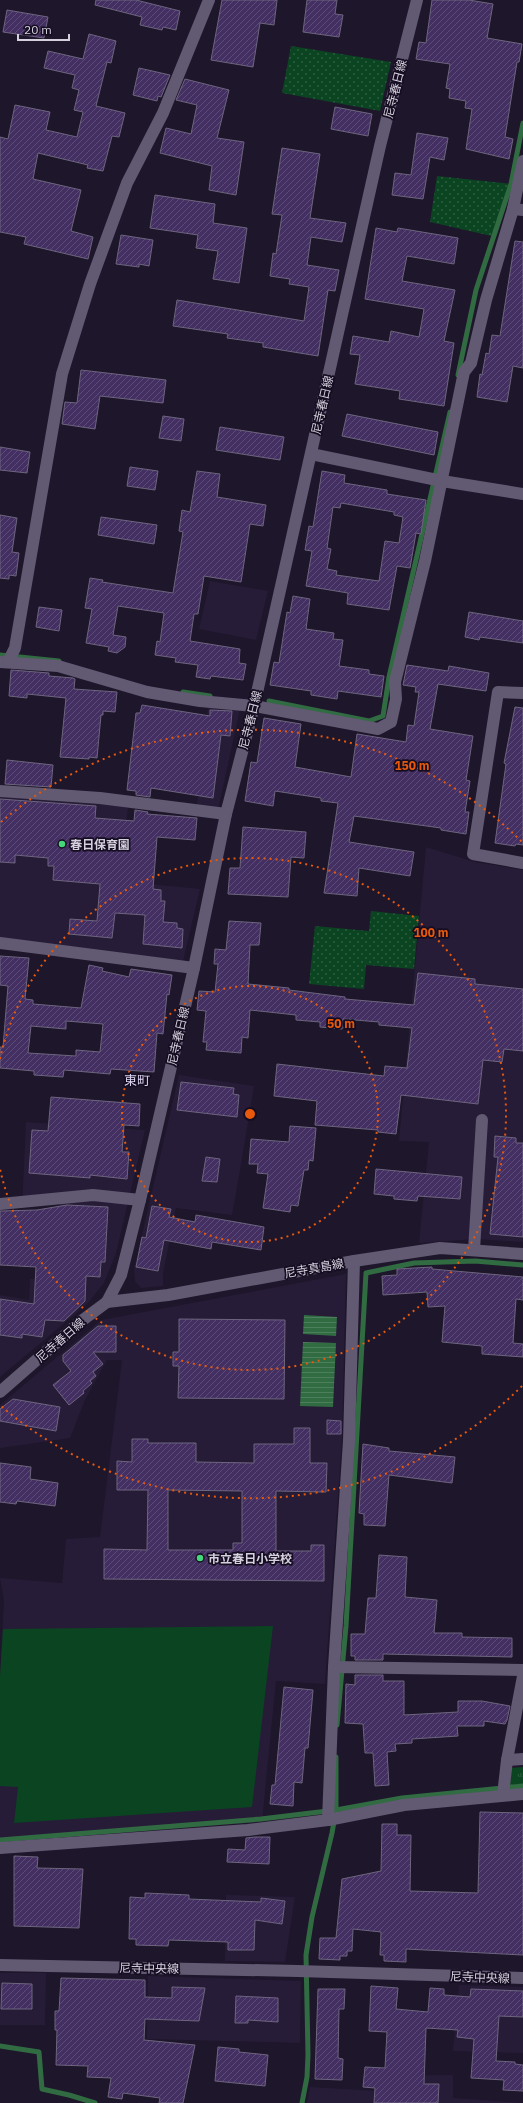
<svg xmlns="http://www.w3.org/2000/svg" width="523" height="2103" font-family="'IBM Plex Sans','Noto Sans JP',sans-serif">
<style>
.built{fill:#261c37}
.grass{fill:url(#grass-tufts)}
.park{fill:#0b4421}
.garden{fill:url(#garden-dots)}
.water{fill:url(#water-rules)}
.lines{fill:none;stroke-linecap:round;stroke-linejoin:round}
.stream{stroke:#316b42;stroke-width:5}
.building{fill:url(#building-hatch);stroke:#6d657e;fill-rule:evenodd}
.minor{stroke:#625972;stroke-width:12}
.tertiary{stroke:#625972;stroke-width:12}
.ring{fill:none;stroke:#e8590c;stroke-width:2;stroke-dasharray:2 4}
.poi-dot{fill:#45d77a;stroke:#150d21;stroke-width:1.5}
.labels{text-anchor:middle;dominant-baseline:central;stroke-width:3.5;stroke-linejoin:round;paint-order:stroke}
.street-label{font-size:12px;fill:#d5d0de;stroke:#150d21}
.poi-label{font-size:12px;font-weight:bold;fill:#d5d0de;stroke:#150d21;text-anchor:start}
.neighbourhood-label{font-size:13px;fill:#ddd4f1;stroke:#150d21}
.centre{fill:#e8590c;stroke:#150d21;stroke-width:2}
.ring-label{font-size:12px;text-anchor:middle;font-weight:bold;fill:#e8590c;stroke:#150d21;stroke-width:3.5;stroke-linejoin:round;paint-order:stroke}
</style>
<defs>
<pattern id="grass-tufts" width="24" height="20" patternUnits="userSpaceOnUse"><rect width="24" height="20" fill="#0b4421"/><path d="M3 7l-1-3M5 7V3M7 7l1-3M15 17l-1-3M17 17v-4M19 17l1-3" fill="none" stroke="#2e5e41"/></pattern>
<pattern id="garden-dots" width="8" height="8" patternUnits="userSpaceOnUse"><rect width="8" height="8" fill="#0b4421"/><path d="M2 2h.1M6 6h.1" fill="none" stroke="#2e5e41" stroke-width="1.8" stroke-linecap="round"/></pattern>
<pattern id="water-rules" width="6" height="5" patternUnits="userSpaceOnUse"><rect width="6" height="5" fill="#316b42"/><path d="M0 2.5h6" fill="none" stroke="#4e7f5d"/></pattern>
<pattern id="building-hatch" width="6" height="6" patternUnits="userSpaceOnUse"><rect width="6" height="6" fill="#442f62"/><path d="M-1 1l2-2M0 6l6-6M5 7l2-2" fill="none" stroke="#5e4c78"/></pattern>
</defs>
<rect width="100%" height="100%" fill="#1e162b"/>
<g class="built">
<path d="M210,581L268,591L256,640L199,629Z"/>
<path d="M208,707L240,709L218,810L197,805Z"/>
<path d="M0,793L98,801L128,808L120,881L200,889L183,961L0,940Z"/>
<path d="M426,847L475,862L523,870V1242L475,1239L419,1243L429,1142L399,1141Z"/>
<path d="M179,1075L254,1086L239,1176L232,1215L176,1208L163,1274V1286L141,1288L135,1281L134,1269Z"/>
<path d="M26,1122L145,1130L116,1253L104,1283L87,1304L0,1377V1295L29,1300L30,1279H56L60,1201L22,1207Z"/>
<path d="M346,1274L342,1439L325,1684L276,1681L262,1822L0,1842V1676L4,1601L0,1578L62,1583L66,1539L100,1537L122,1360H107L85,1400L70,1438L0,1448V1405L101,1320Z"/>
<path d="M226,1895L295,1897L285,1962L225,1961Z"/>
<path d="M0,1973H46L45,2025H0Z"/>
<path d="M148,1976L301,1981L300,2043L147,2039Z"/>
<path d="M459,1985L523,1987V2053L453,2051Z"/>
<path d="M453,2075V2098L523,2103H307L310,2087L378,2091L379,2076Z"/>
</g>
<path class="grass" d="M523,1767V1789L508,1790L510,1768Z"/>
<path class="park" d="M273,1626L252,1807L14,1823L18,1787L0,1786V1676L3,1629Z"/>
<g class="garden">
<path d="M291,46L391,62L380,111L282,93Z"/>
<path d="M437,176L513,184L496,237L430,222Z"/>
<path d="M371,911L419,916L414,969L366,965L364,989L309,984L315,926L369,931Z"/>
</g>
<g class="water">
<path d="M304,1315L337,1317L336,1336L303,1334Z"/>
<path d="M303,1342L336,1343L333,1407L300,1406Z"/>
</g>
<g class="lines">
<g class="stream">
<path d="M458,375L476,290L511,184L523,123"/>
<path d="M0,655L59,661"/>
<path d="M183,692L210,696"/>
<path d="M269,701L369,721L383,716L389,677L450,412"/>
<path d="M337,1725L346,1626L366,1273L414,1263L475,1261L523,1265"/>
<path d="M0,1840L261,1819L336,1810L402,1798L523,1786"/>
<path d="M0,2046L39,2052L42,2089L69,2095L95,2103"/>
<path d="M302,2103L307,2077L308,2055L306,1955L312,1917L332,1833L336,1810V1757"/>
</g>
</g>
<g class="building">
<path d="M96,0H136L180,11L176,30L163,27L162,30L140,25L142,17L95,5Z"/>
<path d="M222,0H277L274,25L260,23L253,67L211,60Z"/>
<path d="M307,0H337L335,14L343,15L339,37L303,32Z"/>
<path d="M432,0H469L493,4L487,38L522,44L519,62H517L505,137L513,139L509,159L466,149L472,109L465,108L466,101L449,98L450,89L446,88L450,64L416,59L419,42L426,43Z"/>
<path d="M7,10L48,17L44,38L3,32Z"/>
<path d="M89,34L116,41L111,63L107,62L96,106L125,113L119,137L112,136L103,171L87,168L88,165L38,153L33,179L81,190L71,231L93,237L88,259L24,244L26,237L0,232V137L8,139L15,105L50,112L46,130L77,137L83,112L74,110L79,90L72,88L75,75L44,68L48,51L83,59Z"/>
<path d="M139,68L170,75L161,97L158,96L157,101L133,95Z"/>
<path d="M185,79L229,90L217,138L244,142L236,195L209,190L212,166L160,153L166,128L191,134L197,105L176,100Z"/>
<path d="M335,107L372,114L368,136L331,129Z"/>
<path d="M417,133L448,138L444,160L430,157L423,199L392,195L395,173L411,175Z"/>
<path d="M282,148L320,154L310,218L346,223L342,242L311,237L307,265L339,270L335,291L328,290L318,356L263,347V343L227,338L228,334L173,326L177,300L304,321L309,287L289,284L290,279L270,276L273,253L276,254L282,215L272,214Z"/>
<path d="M155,195L215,204L213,223L247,228L239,283L213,279L218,251L196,248L198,235L150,228Z"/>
<path d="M376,228L397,232L398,228L458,238L454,264L407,256L402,281L455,290L444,341L454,343L444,406L399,399L400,391L355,384L360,355L350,354L353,336L389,342L391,331L419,337L424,309L365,299Z"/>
<path d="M121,235L153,240L149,266L139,264V267L116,264Z"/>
<path d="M515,241L523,242V368L513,366L507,402L477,397L480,374L482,375L486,353L489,354L492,335L500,336Z"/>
<path d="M81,370L166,380L163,403L100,396L95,429L62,424L65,402L77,403Z"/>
<path d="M347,414L438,432L434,455L342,436Z"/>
<path d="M163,416L184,419L181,441L159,438Z"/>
<path d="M220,427L284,437L280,460L216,450Z"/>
<path d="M0,447L30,452L27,473L0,470Z"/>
<path d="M130,467L158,471L155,490L127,486Z"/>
<path d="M197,471L220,474L217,497L266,505L263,526L250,524L241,582L204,576L198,614H194L190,641L240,649L239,663L246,664L243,680L211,676L210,679L196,677L198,665L175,662L176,658L155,655L157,641L160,642L164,613L118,606L113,635L126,637L125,647L117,653L108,651L109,647L86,643L92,609L85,608L90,578L103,580L102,582L173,593L183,532L179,531L182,510L190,512Z"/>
<path d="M322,471L345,475L344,483L387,490V494L426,500L421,534L416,533L410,568L397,566L389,610L347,604L348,593L306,586L312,551L305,550L309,526L313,527ZM341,503L394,512V515L403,517L399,543L385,541L379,581L336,575L337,571L327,569L331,549L327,548L333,507L340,508Z"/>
<path d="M0,515L17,518L12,552L19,553L16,576L9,575V579L0,578Z"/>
<path d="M101,517L157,525L154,544L98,535Z"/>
<path d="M293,596L310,599L306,629L334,633L333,639L343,640L339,666L369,670V674L384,676L381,697L338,691L337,699L311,695V691L270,685L274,662L279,663L287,612L290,613Z"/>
<path d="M39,607L62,610L59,631L36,627Z"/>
<path d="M469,612L523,621V643L480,637L479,640L465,637Z"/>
<path d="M407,665L448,671L449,666L489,673L486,691L438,684L430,729L473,736L466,780L470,781L465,812H469L466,834L441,830V828L354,816L349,842L414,852L410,876L359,868L357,896L324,893L338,803L321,801V798L275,791L273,806L245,801L251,762L257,763L264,718L301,724L295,767L351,777L357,734L406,742L408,725L414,726L419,692H415L416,687L403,685Z"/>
<path d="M11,670L49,673V676L73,678L75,679L74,689L117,692L115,712L103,711V715H101L97,758L89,757V759L60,757L66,698L27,694V698L9,696Z"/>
<path d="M142,705L210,716V710L232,711L230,736L221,735L213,798L151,788L150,797L136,795V791L127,790L136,713H140Z"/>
<path d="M515,707L523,708V845L516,844L515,846L495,843L506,764L504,763Z"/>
<path d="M7,760L53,765L51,787L5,784Z"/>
<path d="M0,799L96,806L95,818L134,821L135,810L148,812L147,814L197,818L195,840L157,837L153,889L161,890V901H165L163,922L177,923V928L183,929L182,948L143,944L145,915L115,913L112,938L69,934L70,919L97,921L100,884L53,880L54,866H48V858L15,855V863L0,862Z"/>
<path d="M243,827L306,832L304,858L291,857L288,897L228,894L230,868H240Z"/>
<path d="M229,921L261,923L259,945H250L248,984L289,988V990L345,997V999L414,1005L418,973L475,979V984L523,989V1051L504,1049L502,1062L483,1060L478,1104L401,1095L396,1134L378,1132V1130L315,1125L317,1101L274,1096L277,1064L384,1076L385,1066L407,1068L412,1028L379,1025V1022L343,1019L342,1029L320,1027V1022L296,1020V1015L250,1010L248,1038L242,1037L241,1053L206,1050L207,1042H203L206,1011L197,1010L199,991L215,992L218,964H214L215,949L226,950Z"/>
<path d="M0,956L29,958L25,999L33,1000V1004L81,1008L89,965L103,968L102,971L129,977L131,969L172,975L169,995L167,994L163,1034L157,1033L154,1072L111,1069L110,1074L64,1070L63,1077L34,1075V1071L0,1068V1047H3L8,986L0,985ZM66,1021L103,1024L100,1052L76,1050V1056L28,1053L31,1026L66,1029Z"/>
<path d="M181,1082L234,1088L233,1094L239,1095L237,1117L177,1110Z"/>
<path d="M51,1097L140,1104L139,1126L124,1125L122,1152H129L127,1179L90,1175V1178L29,1173L32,1130L48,1131Z"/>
<path d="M290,1126L316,1128L313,1161L309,1160L308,1170H304L298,1206L291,1205L290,1212L263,1208L268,1174L257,1173L258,1164H249L251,1139L289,1142Z"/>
<path d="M495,1136L516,1138V1143H523V1237L490,1234L498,1157H494Z"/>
<path d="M206,1157L220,1159L217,1182L202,1181Z"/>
<path d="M376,1169L462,1177L460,1199L418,1196L417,1201L394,1199V1196L374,1194Z"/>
<path d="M67,1205L108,1207L105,1262H101L100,1277L86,1276L85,1301L64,1321L45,1320L42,1337L22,1334V1338L0,1335V1299L34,1304L36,1267L0,1265V1211L37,1210Z"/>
<path d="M152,1206L171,1209L169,1217L195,1222L196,1215L264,1227L261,1250L212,1242L211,1249L164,1240L158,1271L136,1267L142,1237L146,1238Z"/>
<path d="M432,1267V1269L523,1277V1300L516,1299L513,1343L523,1344V1357L482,1354V1346L442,1342L445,1306L428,1307L427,1292L383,1295L382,1276L397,1275V1269Z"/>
<path d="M179,1319L285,1320L284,1399L178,1398L179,1366H173V1352H179Z"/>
<path d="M98,1326H116V1352H93L103,1364L93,1372L96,1376L90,1381L92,1383L83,1391L84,1393L69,1405L53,1385L71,1371L63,1361V1355Z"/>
<path d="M13,1399L60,1407L56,1431L0,1421V1409Z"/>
<path d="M327,1420L341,1421V1434H327Z"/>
<path d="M294,1428H310V1463H327L326,1492L276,1491V1551H311V1545H324V1581L104,1579V1549L147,1550L148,1490H117V1461L132,1462V1439H148V1443H196V1462L254,1463V1444H294ZM168,1490L242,1491V1543H233V1550H168Z"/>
<path d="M363,1444L389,1448V1451L455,1457L452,1483L389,1475L385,1526L364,1525V1514L359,1513Z"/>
<path d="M0,1463L31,1467L30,1479L58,1483L55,1506L17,1501L16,1504L0,1502Z"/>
<path d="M379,1555L407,1557L405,1597L437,1600L434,1633H462V1637L512,1638V1657L383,1654V1660H355V1656H351V1634H365L368,1598H376Z"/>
<path d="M355,1675H383V1681H404V1715L458,1712V1701H482L510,1706L507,1720L505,1724L484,1721V1726H457L458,1736L412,1739V1743L395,1744L396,1751L387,1752L389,1785L375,1786L373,1753H365L363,1724L345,1723L346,1684L355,1685Z"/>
<path d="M284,1687L313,1690L308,1748H305L302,1783L294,1782L293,1806L270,1804L272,1785H275Z"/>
<path d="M480,1812L523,1813V1955L406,1949V1962L384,1961V1955H380L381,1932L353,1929L352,1951H347V1956H340V1960L319,1959L320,1938H336L342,1879L381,1871L382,1824H397V1835H411L410,1891L478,1893Z"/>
<path d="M255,1837H270L269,1864L227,1862L228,1849L245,1850L246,1838Z"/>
<path d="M14,1856L38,1857L37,1868L83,1869L79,1928L14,1926Z"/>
<path d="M145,1893L189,1895V1899L261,1902V1898L285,1901L282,1924L255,1920L254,1950H228V1942L169,1940L168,1946L136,1945V1939H129L130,1897L145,1898Z"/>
<path d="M61,1978L145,1980V1997L172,1998V1987L205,1988L199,2021L145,2019L144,2040L195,2045L183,2103H159L160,2098L123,2093L122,2099L108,2097L111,2078L87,2077L88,2066L56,2065L57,2030H55V2011H59Z"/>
<path d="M2,1983L32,1984V2009H1Z"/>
<path d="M371,1986L398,1988L396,2009L428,2012L430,1988L444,1989V1995L470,1997L471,1989L523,1991V2017L499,2016L496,2061L515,2062V2064L523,2065V2091L503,2090L504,2080L471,2078L474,2039L457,2037L458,2030L426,2028L424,2084H439L438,2103H374L375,2088L363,2087L365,2067L385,2068L387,2032L369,2031Z"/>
<path d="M318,1989H345L344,2009H339L338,2058L343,2059L342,2080L315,2079Z"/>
<path d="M236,1996L278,1998V2022L248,2020V2023H235Z"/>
<path d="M218,2047L239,2049V2052L268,2055L265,2086L215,2081Z"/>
</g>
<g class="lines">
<g class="minor">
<path d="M513,209L523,161"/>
<path d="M311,454L442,481L523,494"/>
<path d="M0,662L58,666L147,692L200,701L254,706L378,729L391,722L396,699L395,682L425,561L464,372L471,363L486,300L513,209L523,210"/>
<path d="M8,662L15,648L62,374L90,284L127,183L163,113L209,0"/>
<path d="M523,693L498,692L473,854L523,863"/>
<path d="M0,791L100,798L226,814"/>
<path d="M0,943L194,968"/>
<path d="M0,1204L93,1195L140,1200"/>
<path d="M474,1250L482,1120"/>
<path d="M0,1392L80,1322L107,1302"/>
<path d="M334,1667L523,1670"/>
<path d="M507,1760L523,1759"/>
<path d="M503,1795L507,1760L523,1676"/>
<path d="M328,1820L334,1667L349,1441L354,1261"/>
<path d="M0,1848L248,1830L328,1820L404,1805L523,1794"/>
</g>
<g class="tertiary">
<path d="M107,1302L121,1275L140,1200L194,968L226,814L254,706L380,146L417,0"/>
<path d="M107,1302L168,1295L354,1261L440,1248L523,1254"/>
<path d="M0,1965L298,1971L523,1978"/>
</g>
</g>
<g class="ring">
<circle cx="250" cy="1114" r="128"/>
<path d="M0 1059A256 256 0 1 1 0 1169"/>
<path d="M522 1386A384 384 0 0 1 1 1406M1 822A384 384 0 0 1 522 842"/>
</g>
<g class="poi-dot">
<circle cx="62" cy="844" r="4"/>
<circle cx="200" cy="1558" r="4"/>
</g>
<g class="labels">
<g class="street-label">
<text transform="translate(395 89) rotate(-76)">尼寺春日線</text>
<text transform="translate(322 405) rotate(-77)">尼寺春日線</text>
<text transform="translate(250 720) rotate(-76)">尼寺春日線</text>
<text transform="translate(178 1036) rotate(-77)">尼寺春日線</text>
<text transform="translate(314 1268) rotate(-10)">尼寺真島線</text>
<text transform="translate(60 1340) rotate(-41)">尼寺春日線</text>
<text transform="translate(149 1968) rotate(1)">尼寺中央線</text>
<text transform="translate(480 1977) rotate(2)">尼寺中央線</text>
</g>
<g class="poi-label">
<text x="70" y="844">春日保育園</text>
<text x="208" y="1558">市立春日小学校</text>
</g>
<g class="neighbourhood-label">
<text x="137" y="1080">東町</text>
</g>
</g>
<circle cx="250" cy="1114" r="6" class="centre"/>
<g class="ring-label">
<text x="412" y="770">150 m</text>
<text x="431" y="937">100 m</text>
<text x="341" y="1028">50 m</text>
</g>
<path d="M18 34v6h51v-6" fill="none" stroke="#d5d0de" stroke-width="2"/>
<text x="24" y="34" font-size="12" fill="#d5d0de" stroke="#150d21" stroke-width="3" paint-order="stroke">20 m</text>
</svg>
